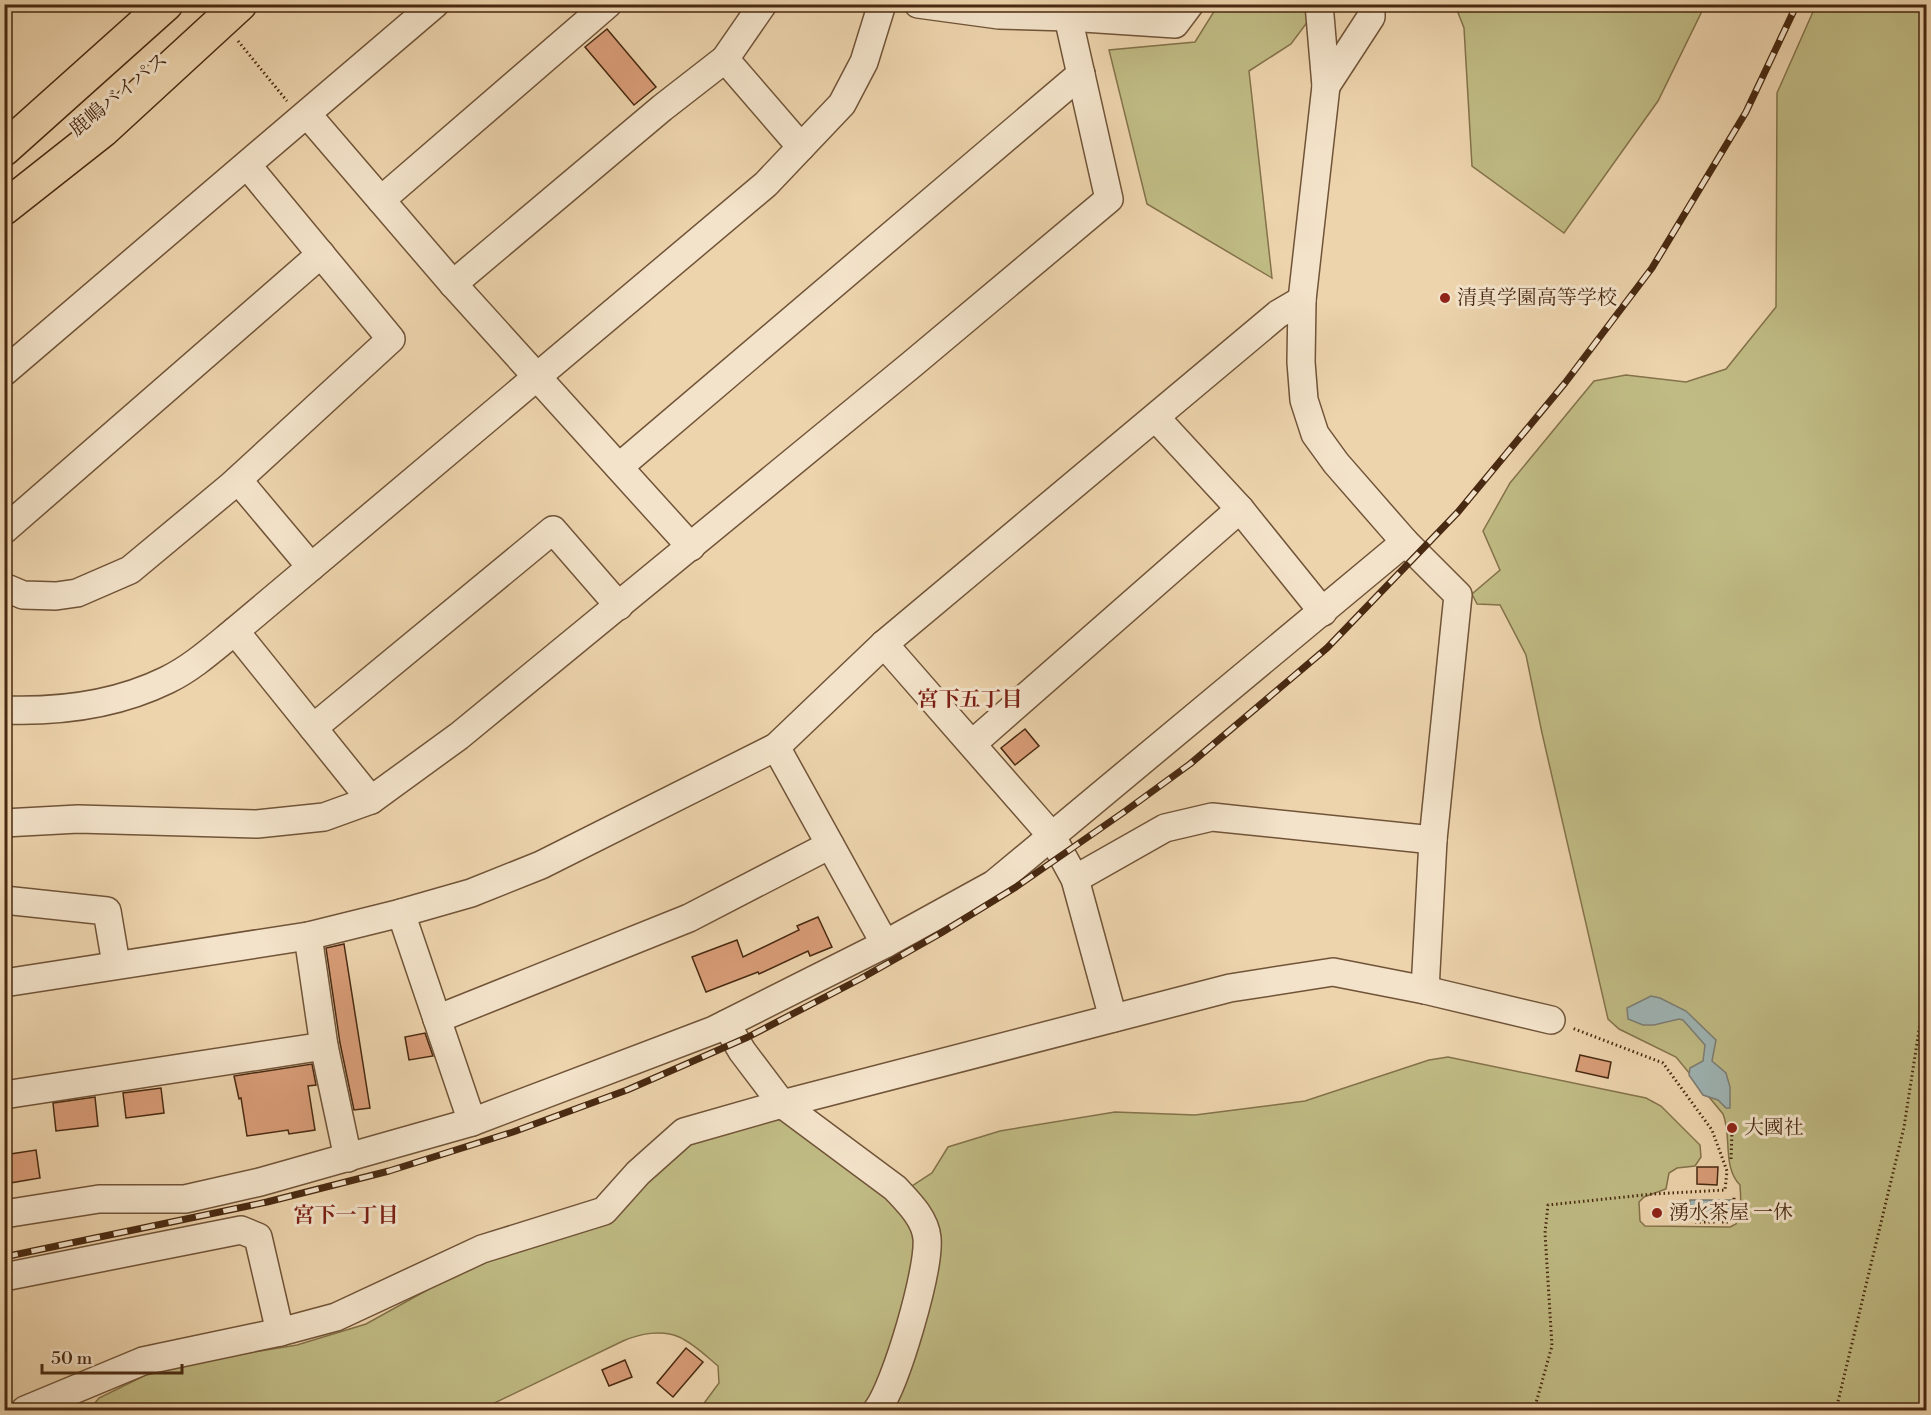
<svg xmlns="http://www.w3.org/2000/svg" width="1931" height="1415" font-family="'Libre Bodoni','Noto Serif JP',serif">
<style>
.green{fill:#c0bb84;stroke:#84724a;stroke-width:1.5}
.water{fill:#9eb5b6;stroke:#7c7d74;stroke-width:1.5}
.building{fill:#d99d78;stroke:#482911;stroke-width:1.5}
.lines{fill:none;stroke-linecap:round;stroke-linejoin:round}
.minor-casing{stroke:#715438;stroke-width:30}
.highway-casing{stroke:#482911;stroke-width:36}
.path{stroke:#482911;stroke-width:3;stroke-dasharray:1.5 3;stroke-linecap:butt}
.minor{stroke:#f3e3ca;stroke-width:27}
.highway{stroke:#edd4ad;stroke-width:33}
.rail-casing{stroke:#482911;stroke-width:7}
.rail{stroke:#f3e3ca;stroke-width:4.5;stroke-dasharray:14;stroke-linecap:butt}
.poi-dot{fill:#8f2418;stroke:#f3e3ca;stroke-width:2}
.labels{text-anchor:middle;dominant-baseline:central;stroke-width:6;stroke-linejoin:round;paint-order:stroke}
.street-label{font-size:20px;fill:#482911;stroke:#f3e3ca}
.poi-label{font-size:20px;fill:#482911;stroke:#f3e3ca;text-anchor:start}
.neighbourhood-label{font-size:21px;font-weight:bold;fill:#7a1f14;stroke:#f3e3ca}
</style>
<rect width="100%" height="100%" fill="#edd4ad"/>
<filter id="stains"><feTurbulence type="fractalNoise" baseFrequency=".00333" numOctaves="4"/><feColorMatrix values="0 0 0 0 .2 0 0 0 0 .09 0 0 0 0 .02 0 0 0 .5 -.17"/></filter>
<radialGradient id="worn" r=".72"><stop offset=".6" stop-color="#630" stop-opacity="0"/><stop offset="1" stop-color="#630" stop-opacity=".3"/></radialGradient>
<g class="green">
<path d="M1218,5H1320L1291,44L1249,71L1272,278L1147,204L1109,50L1195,42Z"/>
<path d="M1455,5H1705L1658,101L1564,233L1472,166L1464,28Z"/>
<path d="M1816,5H1926V1410H699L719,1383L718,1366C706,1356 693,1343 679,1337C662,1329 639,1334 623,1341L480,1410H89L99,1398L162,1367L297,1345L366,1324L467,1268L611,1215L689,1139L776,1117L909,1188L932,1173L948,1147L1000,1131L1115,1112L1195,1115L1305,1101L1429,1060L1448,1057L1646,1098L1661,1106L1700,1145L1701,1157L1695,1166L1677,1168L1669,1173L1666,1189L1644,1197L1639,1202L1640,1221L1645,1226L1730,1227L1736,1224C1742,1211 1741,1199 1740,1185C1722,1167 1732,1135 1723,1114L1676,1057L1619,1029L1608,1019L1542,733L1526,655L1500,605L1477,604L1472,594L1500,570L1483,531L1510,483L1594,381L1626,375L1686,382L1726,369L1776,307L1777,93Z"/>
</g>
<g class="water">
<path d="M1651,996L1660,998L1686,1011L1716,1040L1712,1061L1726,1073L1730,1087V1108H1726L1718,1100L1703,1095L1689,1075L1690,1068L1703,1061L1705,1045L1683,1020L1679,1019L1654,1025H1643L1628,1019L1627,1008Z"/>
<path d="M1690,1200H1732L1729,1220H1696L1690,1212Z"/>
</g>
<g class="building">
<path d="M607,29L656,87L634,105L585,47Z"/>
<path d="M1025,729L1039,746L1015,765L1001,748Z"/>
<path d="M818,917L832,947L810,956L808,951L759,974L758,972L706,992L692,957L737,940L743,957L799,930L797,926Z"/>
<path d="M344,944L370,1108L354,1110L340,1043L326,948Z"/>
<path d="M425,1033L433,1056L409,1060L405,1037Z"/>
<path d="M1580,1055L1611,1062L1608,1078L1576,1071Z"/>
<path d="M312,1064L316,1085L308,1086L315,1130L289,1134L288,1130L247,1136L241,1098L239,1099L234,1076Z"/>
<path d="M161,1088L164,1113L126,1118L123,1093Z"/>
<path d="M95,1097L98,1126L56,1131L53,1103Z"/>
<path d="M36,1150L40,1178L4,1184V1155Z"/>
<path d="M1697,1167H1718L1717,1185L1697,1184Z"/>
<path d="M686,1348L703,1362L673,1397L657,1383Z"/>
<path d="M625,1360L632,1377L609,1386L602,1370Z"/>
</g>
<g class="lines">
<defs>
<g id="minor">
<path d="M918,4L999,15L1068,17L1175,24L1190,4"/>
<path d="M1319,4L1326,86L1302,300L1301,362L1304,400L1315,434L1336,463L1405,542L1458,595L1433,840L1425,990"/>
<path d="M725,59L801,147"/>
<path d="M1326,86L1371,17V4"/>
<path d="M307,114L453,284L691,547"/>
<path d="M381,200L608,4"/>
<path d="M453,284L662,108L725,59L763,4"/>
<path d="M4,372L435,4"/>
<path d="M1156,418L1240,509L1323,612"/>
<path d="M619,467L1081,74"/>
<path d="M238,480L311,567"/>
<path d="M4,530L321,254"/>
<path d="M4,587L23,595L56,596L77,593L130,570L231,486L391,339L247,165"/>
<path d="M235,631L371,800"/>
<path d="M884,644L1051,835L1075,879L1113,1018"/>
<path d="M4,710C61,712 116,705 167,680C192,668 214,648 235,631L766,184L842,104L864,62L882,4"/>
<path d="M313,728L553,530L619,606"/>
<path d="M972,744L1240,509"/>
<path d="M776,747L885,944"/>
<path d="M4,823L78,819L257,824L324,817L371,800L459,736L911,365L1109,199L1068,17"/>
<path d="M1075,879L1165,828L1212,817L1433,840"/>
<path d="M4,900L107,911L116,964"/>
<path d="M401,913L472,1122"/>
<path d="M308,936L324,1046L348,1158"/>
<path d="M4,983L308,936L401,913L471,893L541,865L776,747L884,644L1278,314L1302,300"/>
<path d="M437,1019L689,918L830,845"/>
<path d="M726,1024L742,1051L782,1104L895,1188C908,1202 925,1218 927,1238C930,1269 896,1385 877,1410"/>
<path d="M4,1095L324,1046"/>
<path d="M4,1214L99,1199H185L260,1182L472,1122L714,1030L885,944L994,884L1405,542"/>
<path d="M4,1277L241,1230L258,1237L280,1332"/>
<path d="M25,1410L143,1361L280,1332L336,1317L482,1249L604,1211L638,1173L684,1132L782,1104L1230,988L1333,972L1425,990L1551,1020"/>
</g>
<g id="highway">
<path d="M4,149L166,4"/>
<path d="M4,208L103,130L240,4"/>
</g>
</defs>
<use href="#minor" class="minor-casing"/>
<use href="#highway" class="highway-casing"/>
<g class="path">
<path d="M238,41L287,101"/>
<path d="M1731,1159L1732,1132"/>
<path d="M1695,1222H1730L1734,1213V1197"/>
<path d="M1534,1410L1552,1346L1545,1233L1548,1205L1653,1194L1725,1190L1727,1171L1712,1130L1663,1063L1572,1028"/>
<path d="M1836,1410L1904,1127L1926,985"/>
</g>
<use href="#minor" class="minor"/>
<use href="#highway" class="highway"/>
<defs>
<path id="rail" d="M4,1257L267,1202L389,1171L513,1132L627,1090L748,1037L860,979L941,933L1016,887L1124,812L1190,764L1327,648L1458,512L1565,383L1652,268L1746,112L1797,4"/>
</defs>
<use href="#rail" class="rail-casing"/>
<use href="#rail" class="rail"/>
</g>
<g class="poi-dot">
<circle cx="1445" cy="298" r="6"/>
<circle cx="1732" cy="1128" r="6"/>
<circle cx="1657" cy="1213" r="6"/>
</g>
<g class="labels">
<g class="street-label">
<text transform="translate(119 95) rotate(-39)">鹿嶋バイパス</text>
</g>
<g class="poi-label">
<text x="1457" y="298">清真学園高等学校</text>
<text x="1744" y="1128">大國社</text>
<text x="1669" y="1213">湧水茶屋 一休</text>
</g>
<g class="neighbourhood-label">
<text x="970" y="700">宮下五丁目</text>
<text x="346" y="1216">宮下一丁目</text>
</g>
</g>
<rect width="1931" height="1415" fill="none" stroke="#edd4ad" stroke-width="24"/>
<rect x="6" y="6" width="1919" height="1403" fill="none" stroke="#482911" stroke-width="3"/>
<rect x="12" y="12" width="1907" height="1391" fill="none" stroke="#482911" stroke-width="1.5"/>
<path d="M42 1364v9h140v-9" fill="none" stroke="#482911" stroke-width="3"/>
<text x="51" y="1364" font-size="18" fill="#482911" stroke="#f3e3ca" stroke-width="4.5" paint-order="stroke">50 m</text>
<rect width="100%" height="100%" filter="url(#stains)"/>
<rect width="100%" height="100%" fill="url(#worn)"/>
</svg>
